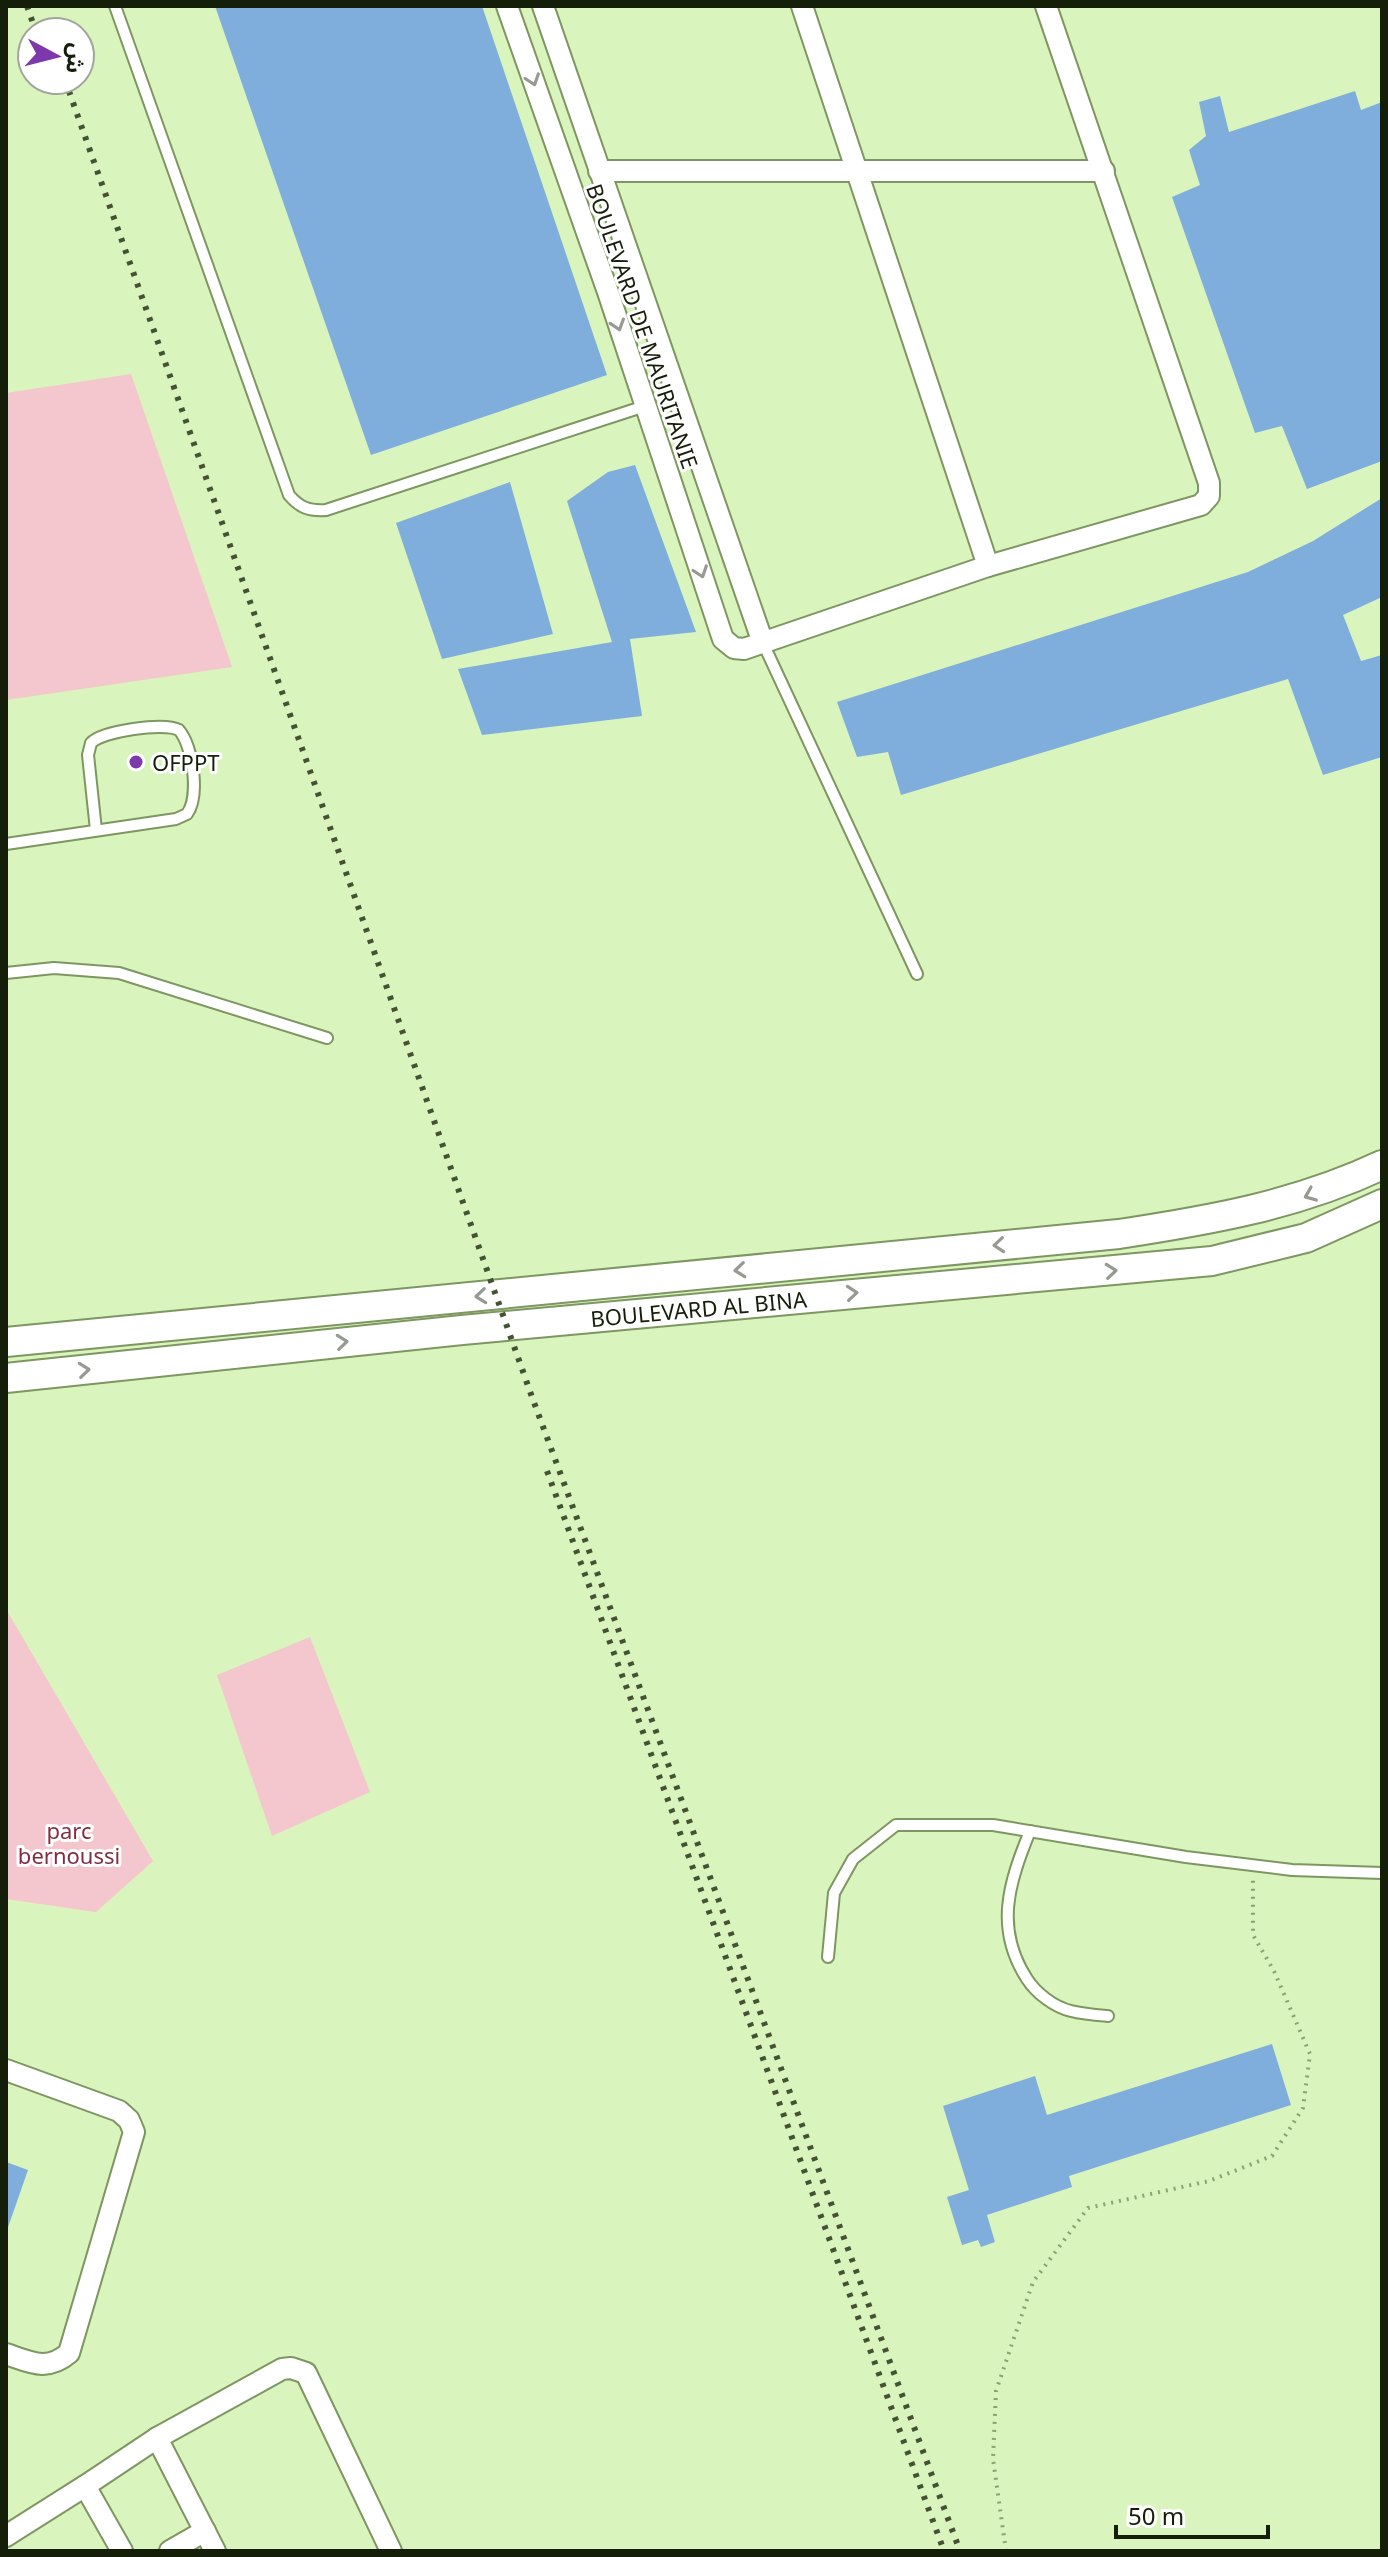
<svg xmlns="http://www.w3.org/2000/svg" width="1388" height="2557" font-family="'Noto Sans','Noto Sans Arabic',sans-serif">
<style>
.green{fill:#f4c6cd}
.building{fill:#7faedd}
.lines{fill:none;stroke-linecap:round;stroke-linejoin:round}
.lane-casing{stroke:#7e9662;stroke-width:14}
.street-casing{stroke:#7e9662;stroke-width:24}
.secondary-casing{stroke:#7e9662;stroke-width:32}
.path{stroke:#8da176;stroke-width:4;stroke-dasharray:2 6;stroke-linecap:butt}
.lane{stroke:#fff;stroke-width:10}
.street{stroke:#fff;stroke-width:20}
.secondary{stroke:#fff;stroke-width:28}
.rail{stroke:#445234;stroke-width:6;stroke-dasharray:4 8;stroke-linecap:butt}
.oneway{stroke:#969a90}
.poi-dot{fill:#7d38ab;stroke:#fff;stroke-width:3}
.labels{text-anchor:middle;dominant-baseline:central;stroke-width:6;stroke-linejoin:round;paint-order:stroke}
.street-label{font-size:22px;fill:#151e09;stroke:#fff}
.poi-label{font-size:22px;fill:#151e09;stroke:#fff;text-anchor:start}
.park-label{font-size:22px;fill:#812e42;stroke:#fff}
</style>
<rect width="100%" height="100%" fill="#d9f4bc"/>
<g class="green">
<path d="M131,374L232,667L6,700V393Z"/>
<path d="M6,1609L153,1861L96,1912L6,1899Z"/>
<path d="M310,1637L370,1792L272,1836L217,1675Z"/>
</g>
<g class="building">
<path d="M215,6H482L607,375L371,455Z"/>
<path d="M1355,91L1361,110L1382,102V461L1307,489L1282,426L1255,433L1172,197L1200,185L1189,150L1206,136L1199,102L1220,96L1229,132Z"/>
<path d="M635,465L696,632L630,639L642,716L482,735L458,669L612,642L567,501L608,472Z"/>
<path d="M510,482L553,634L442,659L396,523Z"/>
<path d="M1382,498V597L1343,615L1361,661L1382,655V757L1323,775L1288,679L901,795L888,752L857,757L837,702L1248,572L1313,541Z"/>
<path d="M1272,2044L1291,2105L1069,2176L1072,2187L987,2215L995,2242L981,2247L978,2240L962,2245L947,2197L969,2190L943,2106L1035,2076L1047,2115Z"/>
<path d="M6,2162L28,2170L6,2233Z"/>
</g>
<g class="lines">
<defs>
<g id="lane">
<path d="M115,6L289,495C300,508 309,511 326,510L645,406"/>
<path d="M763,643L917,974"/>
<path d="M6,844L176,819L187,814C200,796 193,746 179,730C164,722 102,731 91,743L88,755L96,830"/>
<path d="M6,973L54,968L119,973L327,1038"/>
<path d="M1030,1831C1009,1883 994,1928 1027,1979C1036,1993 1054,2007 1071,2011C1083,2014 1096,2015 1108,2016"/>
<path d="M828,1957L834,1893L853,1859L896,1825H993L1186,1857L1292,1870L1382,1873"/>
</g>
<g id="street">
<path d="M507,6L608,292L723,639L734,648L744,649L988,566L1201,505L1209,496V483L1046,6"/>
<path d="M543,6L763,643"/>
<path d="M802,6L988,566"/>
<path d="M599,171H1104"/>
<path d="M6,2070L119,2111L129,2120L134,2132L69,2353C47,2372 30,2362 6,2354"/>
<path d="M157,2438L215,2551"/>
<path d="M85,2486L157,2438L282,2369L291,2368L306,2373L391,2551"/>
<path d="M6,2536L85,2486L122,2551"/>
<path d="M170,2551L205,2531"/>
</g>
<g id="secondary">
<path d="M6,1342L1119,1234C1211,1220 1297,1205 1382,1165"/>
<path id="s1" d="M6,1378L462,1330L1212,1261L1306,1238L1382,1204"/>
</g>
</defs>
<use href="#lane" class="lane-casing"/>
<use href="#street" class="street-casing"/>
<use href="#secondary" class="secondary-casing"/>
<path class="path" d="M1006,2551L993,2459L996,2391L1033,2282L1088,2208L1209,2181L1272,2156L1303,2108L1310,2054L1274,1971L1253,1935V1879"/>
<use href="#lane" class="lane"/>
<use href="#street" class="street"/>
<use href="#secondary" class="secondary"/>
<g class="rail">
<path d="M27,6L36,32"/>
<path d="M65,80L532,1397L960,2551"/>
<path d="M547,1471L944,2551"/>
</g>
</g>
<defs><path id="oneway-chevron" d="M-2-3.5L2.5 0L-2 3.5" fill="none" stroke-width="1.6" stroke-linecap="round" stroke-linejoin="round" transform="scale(2)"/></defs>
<g class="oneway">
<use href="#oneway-chevron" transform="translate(533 80) rotate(71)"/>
<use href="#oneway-chevron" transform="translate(618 325) rotate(72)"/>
<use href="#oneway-chevron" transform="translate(701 572) rotate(71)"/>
<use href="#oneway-chevron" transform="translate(1310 1195) rotate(158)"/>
<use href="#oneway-chevron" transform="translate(999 1245) rotate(175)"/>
<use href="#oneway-chevron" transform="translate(740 1270) rotate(174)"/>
<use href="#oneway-chevron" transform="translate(1111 1271) rotate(-6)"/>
<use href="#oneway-chevron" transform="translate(852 1293) rotate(-5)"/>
<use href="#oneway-chevron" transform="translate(481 1296) rotate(174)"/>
<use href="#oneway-chevron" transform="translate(342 1342) rotate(-6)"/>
<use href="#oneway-chevron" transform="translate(84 1370) rotate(-6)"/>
</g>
<circle class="poi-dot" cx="136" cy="762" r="8"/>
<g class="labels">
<g class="street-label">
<text transform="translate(643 326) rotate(71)">BOULEVARD DE MAURITANIE</text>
<text stroke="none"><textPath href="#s1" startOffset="696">BOULEVARD AL BINA</textPath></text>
</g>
<g class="poi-label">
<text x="152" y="762">OFPPT</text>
</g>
<g class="park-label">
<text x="69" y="1830">parc<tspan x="69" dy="25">bernoussi</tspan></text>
</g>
</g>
<rect width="1388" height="2557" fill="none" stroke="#151e09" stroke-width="16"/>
<g transform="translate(56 56) rotate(97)"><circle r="38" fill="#ffffff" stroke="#a1a59d" stroke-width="2"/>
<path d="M0-6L14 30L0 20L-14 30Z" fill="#7d38ab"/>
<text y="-12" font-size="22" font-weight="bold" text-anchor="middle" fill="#151e09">ش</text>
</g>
<path d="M1116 2525v12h152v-12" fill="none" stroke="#151e09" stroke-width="4"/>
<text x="1128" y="2525" font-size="24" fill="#151e09" stroke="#ffffff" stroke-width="6" paint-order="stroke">50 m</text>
</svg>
